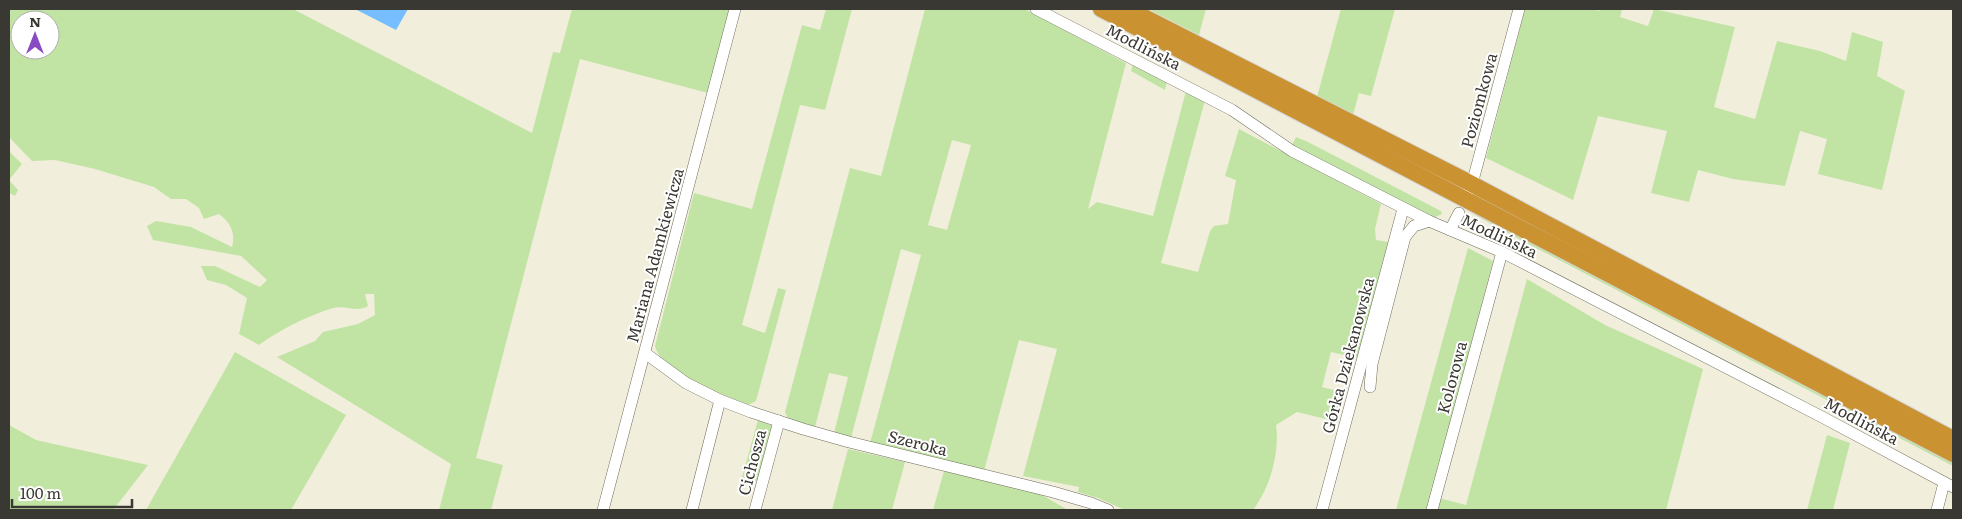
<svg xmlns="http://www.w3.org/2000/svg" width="1962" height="519" font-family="Literata,serif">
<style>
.green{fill:#c1e4a5;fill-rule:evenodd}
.water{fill:#76beff}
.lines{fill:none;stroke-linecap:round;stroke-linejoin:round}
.minor-casing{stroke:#6e6b5b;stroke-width:12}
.highway-casing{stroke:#d4d3d2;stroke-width:18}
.minor{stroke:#fff;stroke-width:11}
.highway{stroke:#ca9230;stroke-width:16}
.labels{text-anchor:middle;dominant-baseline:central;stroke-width:4;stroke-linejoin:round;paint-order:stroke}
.street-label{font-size:16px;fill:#3a3832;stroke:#fff}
</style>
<rect width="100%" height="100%" fill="#f2eedc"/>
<g class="green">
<path d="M9,9H293L532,133L553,52L560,53L572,9H730L708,93L580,59L476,458L503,465L491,510H439L451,464L277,357L315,341L323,332L358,324L375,315L374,294H365L368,306C357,313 345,305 333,308C310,315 279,330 259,345L239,334L247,298L226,285L207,280L201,266H215L260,287L267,280L241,256L153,240L147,226L156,221L191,227L232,247C236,233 230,222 219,214L204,219L199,208L186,199H171L154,187L95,169L55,160L32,161L9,137ZM20,20H50V50H20Z"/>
<path d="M826,9H852L825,110L800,105L742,325L765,333L778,288L786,290L756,401L748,405C724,395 661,373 655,346L694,193L752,209L802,25L820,30Z"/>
<path d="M925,9H1025L1126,63L1088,209L1097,202L1153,216L1186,91L1205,100L1161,263L1198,272L1210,231L1214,226L1228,224L1236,180L1225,176L1239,129L1381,204L1375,229L1376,240L1388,242L1357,358L1331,352L1322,387L1345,393L1338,422L1297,412L1276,425C1280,453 1270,488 1253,510H1125L1098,498L1078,492L1079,487L1023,476L1057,349L1019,340L984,471L910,451L870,443L921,255L901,249L851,438L834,433L848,377L829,373L815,427L788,419L785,412L850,168L881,176ZM952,140L971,145L947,230L928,225Z"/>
<path d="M1148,9H1206L1199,35Z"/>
<path d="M1341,9H1395L1371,96L1359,93L1353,115L1317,97Z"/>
<path d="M1525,9H1594L1599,11L1600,9H1622L1620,17L1648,26L1654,9L1735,27L1714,107L1755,119L1777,41L1820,51L1846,61L1852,32L1883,42L1877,76L1905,91L1882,190L1818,174L1827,139L1800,131L1785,186L1733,179L1698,170L1689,202L1651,193L1667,131L1598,116L1573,200L1486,158Z"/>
<path d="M1133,64L1167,81L1165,90L1131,71Z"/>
<path d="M1296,137L1308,142L1441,211L1442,214L1431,219L1292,145Z"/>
<path d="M9,151L22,164L9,180L18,190L15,196L9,193Z"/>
<path d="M1470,210L1953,460V466L1517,238L1475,215Z"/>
<path d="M1468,248L1493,261L1428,510H1396Z"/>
<path d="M1527,279L1605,325L1703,369L1666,510H1436L1439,498L1466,505Z"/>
<path d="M235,352L346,415L291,510H146Z"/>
<path d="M758,420L775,427L760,482L742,477Z"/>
<path d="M9,425L36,440L148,465L113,510H9Z"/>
<path d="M1827,435L1850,443L1833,510H1807Z"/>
<path d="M848,449L905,462L892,510H832Z"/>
<path d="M944,471L1020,488L1042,495L1068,510H933Z"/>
</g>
<path class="water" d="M355,9H408L396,30Z"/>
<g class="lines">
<defs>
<g id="minor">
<path d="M1036,9L1232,110L1292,151L1429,221L1502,252L1824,418L1953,487"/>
<path d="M1465,199L1472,184L1519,9"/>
<path d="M1450,230L1459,213"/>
<path d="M645,353L686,383L720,400L751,412L803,429L849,442L1053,492L1091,503L1108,510"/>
<path d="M1370,387L1372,364L1405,237L1414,226L1429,221"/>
<path d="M603,510L735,9"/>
<path d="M692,510L720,400"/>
<path d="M755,510L779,421"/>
<path d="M1322,510L1403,209"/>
<path d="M1432,510L1502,252"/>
<path d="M1937,510L1944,483"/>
</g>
<g id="highway">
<path d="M1101,9L1953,454"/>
<path d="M1128,9L1466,181L1953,439"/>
</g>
</defs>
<use href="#minor" class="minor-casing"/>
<use href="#highway" class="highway-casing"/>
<use href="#minor" class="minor"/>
<use href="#highway" class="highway"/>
</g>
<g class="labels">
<g class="street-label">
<text transform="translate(1144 46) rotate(27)">Modlińska</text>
<text transform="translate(1478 100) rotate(-75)">Poziomkowa</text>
<text transform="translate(1500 235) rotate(25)">Modlińska</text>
<text transform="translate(654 255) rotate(-75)">Mariana Adamkiewicza</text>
<text transform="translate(1347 355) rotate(-75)">Górka Dziekanowska</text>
<text transform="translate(1451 377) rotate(-75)">Kolorowa</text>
<text transform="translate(1862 420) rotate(28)">Modlińska</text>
<text transform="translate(918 442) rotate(14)">Szeroka</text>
<text transform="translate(751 462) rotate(-75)">Cichosza</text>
</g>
</g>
<rect width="1962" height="519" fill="none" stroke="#3a3832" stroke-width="20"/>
<g transform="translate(35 35)"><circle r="24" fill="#ffffff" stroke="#b0afad"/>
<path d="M0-4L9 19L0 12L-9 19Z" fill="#894bc1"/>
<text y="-8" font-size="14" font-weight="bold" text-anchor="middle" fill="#3a3832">N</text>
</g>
<path d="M12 499v8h120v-8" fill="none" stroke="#3a3832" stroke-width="2.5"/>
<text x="20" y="499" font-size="15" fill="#3a3832" stroke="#ffffff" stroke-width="4" paint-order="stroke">100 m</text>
</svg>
